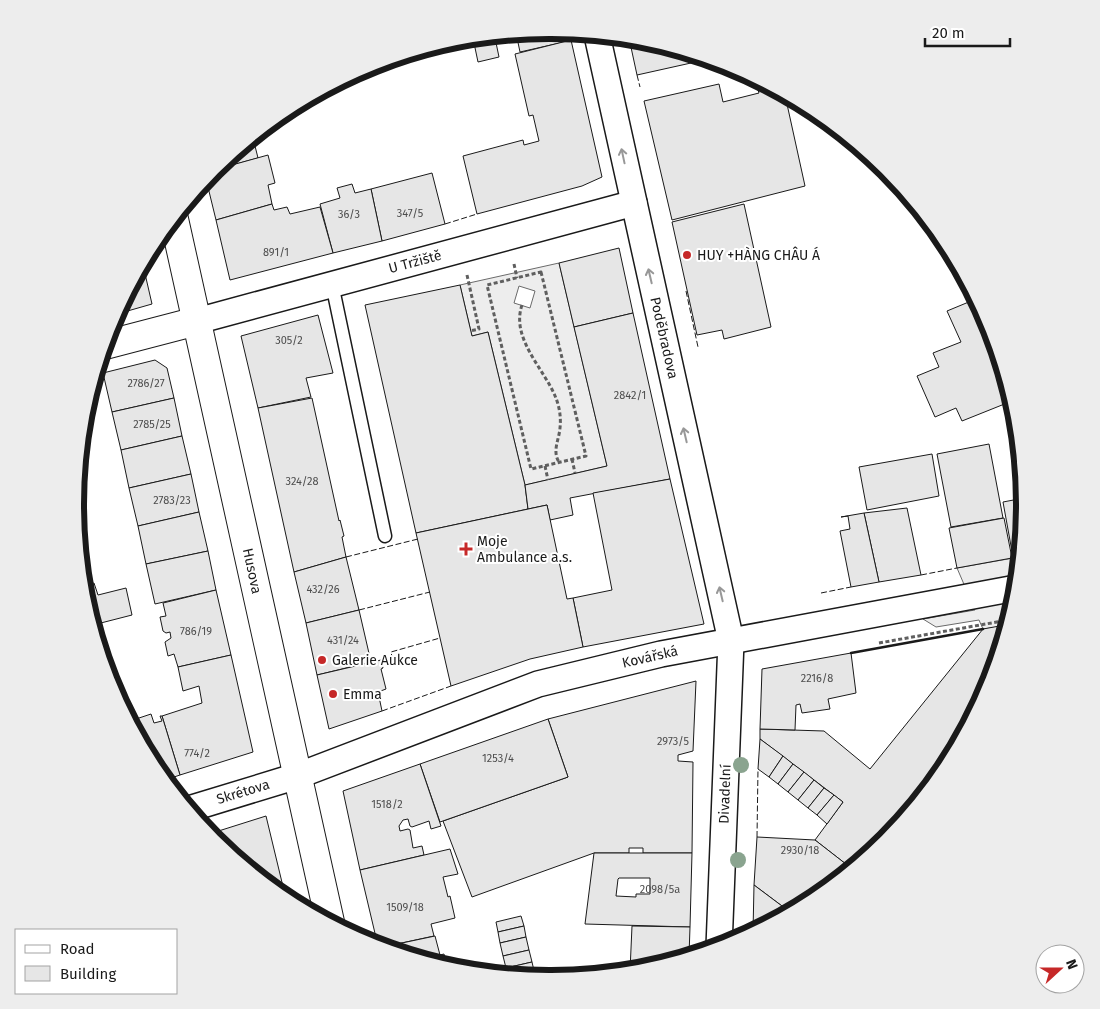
<svg xmlns="http://www.w3.org/2000/svg" width="1100" height="1009" font-family="'Fira Sans',sans-serif">
<style>
.parking{fill:#ededed;stroke:#6a6a6a;fill-rule:evenodd}
.building{fill:#e6e6e6;stroke:#1a1a1a;fill-rule:evenodd}
.lines{fill:none;stroke-linecap:round;stroke-linejoin:round}
.lane-casing{stroke:#1a1a1a;stroke-width:15}
.street-casing{stroke:#1a1a1a;stroke-width:28}
.secondary-casing{stroke:#1a1a1a;stroke-width:30}
.path{stroke:#5f5f5f;stroke-width:3;stroke-dasharray:4 2.5;stroke-linecap:butt}
.lane{stroke:#fff;stroke-width:12}
.street{stroke:#fff;stroke-width:25}
.secondary{stroke:#fff;stroke-width:28}
.fence{stroke:#1a1a1a;stroke-width:1;stroke-dasharray:6 2.5;stroke-linecap:butt}
.wall{stroke:#1a1a1a;stroke-width:2.5}
.tree{fill:#8aa48f}
.oneway{stroke:#989898}
.poi-dot{fill:#c62828;stroke:#fff;stroke-width:2}
.labels{text-anchor:middle;dominant-baseline:central;stroke-width:4;stroke-linejoin:round;paint-order:stroke}
.number-label{font-size:11px;fill:#4d4d4d}
.poi-label{font-size:14px;fill:#1a1a1a;stroke:#fff;text-anchor:start}
.street-label{font-size:14px;fill:#1a1a1a;stroke:#fff}
.rim{fill:none;stroke:#1a1a1a;stroke-width:6}
</style>
<rect width="100%" height="100%" fill="#fff"/>
<g class="parking">
<path d="M559,263L607,466L525,485L488,332L472,336L460,285ZM519,286L535,291L530,308L514,303Z"/>
<path d="M1019,557L1015,597L1006,626L983,629L979,620L936,627L923,619L975,610L957,568Z"/>
</g>
<g class="building">
<path d="M550,30L571,32L573,40L520,52L516,33Z"/>
<path d="M495,38L499,57L478,62L474,43Z"/>
<path d="M629,38L643,39L709,59L637,75Z"/>
<path d="M571,40L602,177L582,186L477,214L463,156L523,140L524,145L539,141L533,115L529,116L515,54Z"/>
<path d="M709,59L726,64L711,67Z"/>
<path d="M719,84L723,102L759,93L758,90L771,87L785,95L805,186L672,220L644,101Z"/>
<path d="M258,133L260,140L254,142L258,158L214,170Z"/>
<path d="M268,155L275,183L268,185L272,204L216,220L206,179L214,170Z"/>
<path d="M432,173L445,224L382,241L371,189Z"/>
<path d="M352,184L355,193L371,189L382,241L333,253L320,204L340,198L337,188Z"/>
<path d="M272,204L274,210L287,207L290,214L320,207L333,253L230,280L216,220Z"/>
<path d="M744,204L771,327L724,339L722,330L697,335L672,222Z"/>
<path d="M619,248L633,313L574,327L559,263Z"/>
<path d="M143,265L152,304L117,314Z"/>
<path d="M460,285L472,336L488,332L525,485L528,509L416,533L365,305Z"/>
<path d="M976,299L988,323L1012,401L962,421L956,408L935,417L917,376L939,367L933,353L961,342L947,311Z"/>
<path d="M633,313L670,479L570,498L573,515L550,520L547,505L528,509L525,485L607,466L574,327Z"/>
<path d="M318,315L333,373L306,378L311,397L258,408L241,336Z"/>
<path d="M155,360L167,368L174,398L112,412L103,373Z"/>
<path d="M174,398L182,436L121,450L112,412Z"/>
<path d="M312,398L339,521L340,520L344,536L342,537L346,557L294,572L258,408Z"/>
<path d="M182,436L191,474L129,488L121,450Z"/>
<path d="M989,444L1003,518L951,527L937,454Z"/>
<path d="M932,454L939,496L867,510L859,467Z"/>
<path d="M191,474L199,512L138,526L129,488Z"/>
<path d="M670,479L704,624L583,647L573,598L612,590L593,493Z"/>
<path d="M1024,498L1019,556L1013,557L1003,502Z"/>
<path d="M547,505L567,599L573,598L583,647L530,659L451,686L416,533Z"/>
<path d="M907,508L921,575L879,582L864,513Z"/>
<path d="M199,512L208,551L146,564L138,526Z"/>
<path d="M864,513L879,582L851,587L840,531L850,529L848,516L841,517Z"/>
<path d="M1004,518L1012,558L957,568L949,528Z"/>
<path d="M208,551L216,590L155,604L146,564Z"/>
<path d="M346,557L359,610L306,623L294,572Z"/>
<path d="M94,583L98,595L126,588L132,615L93,625L85,597L84,586Z"/>
<path d="M216,590L231,655L178,667L174,654L168,656L165,642L171,638L170,632L166,633L163,631L160,617L166,616L163,603Z"/>
<path d="M359,610L371,662L317,675L306,623Z"/>
<path d="M1005,625L1006,626L988,686L944,768L885,840L851,868L815,840L843,802L760,739V729L824,731L870,769L983,629Z"/>
<path d="M851,653L856,693L828,699L830,709L802,713L800,704L796,705L795,730L760,729L762,669Z"/>
<path d="M231,655L253,752L180,775L162,716L202,703L199,686L183,691L178,667Z"/>
<path d="M381,660L383,668L381,669L386,689L378,692L382,711L329,729L317,675Z"/>
<path d="M696,681L693,751L678,755V761L693,762L692,853H643V848H629V853H594L472,897L443,821L568,777L548,719Z"/>
<path d="M151,714L154,723L162,721L160,716H162L180,775L165,780L155,768L130,721Z"/>
<path d="M548,719L568,777L440,822L420,764Z"/>
<path d="M760,739L783,756L769,777L758,769Z"/>
<path d="M783,756L793,764L778,784L769,777Z"/>
<path d="M420,764L441,826L431,829L429,821L412,827L410,826L408,819L403,820L399,826L400,831L408,829L410,830L413,848L422,846L424,855L360,870L343,791Z"/>
<path d="M793,764L804,772L788,792L778,784Z"/>
<path d="M804,772L814,780L798,800L788,792Z"/>
<path d="M814,780L824,788L808,808L798,800Z"/>
<path d="M824,788L834,795L817,815L808,808Z"/>
<path d="M834,795L843,802L827,824L817,815Z"/>
<path d="M266,816L286,899L214,840L209,834Z"/>
<path d="M757,837L815,840L851,868L813,899L790,912L754,885Z"/>
<path d="M450,849L458,874L443,877L448,897L450,896L455,918L431,924L434,936L383,947L378,946L360,870Z"/>
<path d="M594,853H692L690,927L585,924ZM619,878H650V894H636V897L616,896L618,879Z"/>
<path d="M754,885L790,912L753,932Z"/>
<path d="M521,916L524,926L498,932L496,922Z"/>
<path d="M524,926L526,937L500,943L498,932Z"/>
<path d="M632,926L690,927L689,956L642,970L630,971Z"/>
<path d="M435,936L440,955L444,954L446,963L442,964V965L383,947Z"/>
<path d="M526,937L529,950L503,956L500,943Z"/>
<path d="M529,950L532,962L506,968L503,956Z"/>
<path d="M532,962L535,975L527,977L507,975L506,968Z"/>
</g>
<g class="lines">
<defs>
<path id="lane" d="M332,284L385,536"/>
<g id="street">
<path d="M597,35L731,641L719,947"/>
<path d="M197,321L634,203"/>
<path d="M189,809L297,776L538,684L661,654L1016,588"/>
</g>
<g id="secondary">
<path d="M174,219L330,922"/>
<path d="M105,345L197,321"/>
</g>
</defs>
<use href="#lane" class="lane-casing"/>
<use href="#street" class="street-casing"/>
<use href="#secondary" class="secondary-casing"/>
<g class="path">
<path d="M514,264L517,278"/>
<path d="M541,272L586,456L531,469L487,285Z"/>
<path d="M467,275L479,329L470,331"/>
<path d="M522,305C510,340 547,371 557,401C560,410 561,419 560,428C559,440 552,451 559,462"/>
<path d="M572,459L575,473"/>
<path d="M545,466L548,480"/>
<path d="M879,643L1008,620"/>
</g>
<use href="#lane" class="lane"/>
<use href="#street" class="street"/>
<use href="#secondary" class="secondary"/>
<g class="fence">
<path d="M637,75L640,87"/>
<path d="M445,224L477,214"/>
<path d="M686,291L698,347"/>
<path d="M96,375L103,373"/>
<path d="M346,557L418,539"/>
<path d="M921,575L957,568"/>
<path d="M821,593L851,587"/>
<path d="M359,610L430,592"/>
<path d="M381,660L392,657L391,652L440,638"/>
<path d="M382,711L451,686"/>
<path d="M757,837L758,769"/>
</g>
<path class="wall" d="M851,653L983,629"/>
</g>
<g class="tree">
<circle cx="741" cy="765" r="8"/>
<circle cx="738" cy="860" r="8"/>
</g>
<defs><path id="oneway-shaft" d="M-6 0H5M1.5-3L5.5 0L1.5 3" fill="none" stroke-width="1.6" stroke-linecap="round" stroke-linejoin="round" transform="scale(1.25)"/></defs>
<g class="oneway">
<use href="#oneway-shaft" transform="translate(623 156) rotate(-102)"/>
<use href="#oneway-shaft" transform="translate(650 276) rotate(-103)"/>
<use href="#oneway-shaft" transform="translate(685 435) rotate(-103)"/>
<use href="#oneway-shaft" transform="translate(721 594) rotate(-103)"/>
</g>
<g class="poi-dot">
<circle cx="687" cy="255" r="5"/>
<path d="M463.5 541.5h5v5h5v5h-5v5h-5v-5h-5v-5h5z"/>
<circle cx="322" cy="660" r="5"/>
<circle cx="333" cy="694" r="5"/>
</g>
<g class="labels">
<g class="number-label">
<text x="410" y="213">347/5</text>
<text x="349" y="214">36/3</text>
<text x="276" y="252">891/1</text>
<text x="289" y="340">305/2</text>
<text x="146" y="383">2786/27</text>
<text x="630" y="395">2842/1</text>
<text x="152" y="424">2785/25</text>
<text x="302" y="481">324/28</text>
<text x="172" y="500">2783/23</text>
<text x="323" y="589">432/26</text>
<text x="196" y="631">786/19</text>
<text x="343" y="640">431/24</text>
<text x="817" y="678">2216/8</text>
<text x="673" y="741">2973/5</text>
<text x="197" y="753">774/2</text>
<text x="498" y="758">1253/4</text>
<text x="387" y="804">1518/2</text>
<text x="800" y="850">2930/18</text>
<text x="660" y="889">2098/5a</text>
<text x="405" y="907">1509/18</text>
</g>
<g class="poi-label">
<text x="697" y="255">HUY +HÀNG CHÂU Á</text>
<text x="477" y="541">Moje<tspan x="477" dy="16">Ambulance a.s.</tspan></text>
<text x="332" y="660">Galerie Aukce</text>
<text x="343" y="694">Emma</text>
</g>
<g class="street-label">
<text transform="translate(415 262) rotate(-15)">U Tržiště</text>
<text transform="translate(664 338) rotate(77)">Poděbradova</text>
<text transform="translate(252 571) rotate(78)">Husova</text>
<text transform="translate(650 657) rotate(-13)">Kovářská</text>
<text transform="translate(243 792) rotate(-17)">Skrétova</text>
<text transform="translate(725 794) rotate(-88)">Divadelní</text>
</g>
</g>
<path d="M0 0H1100V1009H0ZM549 39H551A465 465 0 0 1 1016 504V505A465 465 0 0 1 551 970H549A465 465 0 0 1 84 505V504A465 465 0 0 1 549 39Z" fill="#ededed" fill-rule="evenodd"/>
<path class="rim" d="M549 39H551A465 465 0 0 1 1016 504V505A465 465 0 0 1 551 970H549A465 465 0 0 1 84 505V504A465 465 0 0 1 549 39Z"/>
<rect x="15" y="929" width="162" height="65" fill="#ffffff" stroke="#a3a3a3"/>
<rect x="25" y="945" width="25" height="8" fill="#ffffff" stroke="#a3a3a3"/>
<text x="60" y="954" font-size="15" fill="#1a1a1a">Road</text>
<rect x="25" y="966" width="25" height="15" fill="#e6e6e6" stroke="#a3a3a3"/>
<text x="60" y="979" font-size="15" fill="#1a1a1a">Building</text>
<g transform="translate(1060 969) rotate(69)"><circle r="24" fill="#ffffff" stroke="#a3a3a3"/>
<path d="M0-4L9 19L0 12L-9 19Z" fill="#c62828"/>
<text y="-8" font-size="14" font-weight="bold" text-anchor="middle" fill="#1a1a1a">N</text>
</g>
<path d="M925 38v8h85v-8" fill="none" stroke="#1a1a1a" stroke-width="2.5"/>
<text x="932" y="38" font-size="15" fill="#1a1a1a" stroke="#ffffff" stroke-width="4" paint-order="stroke">20 m</text>
</svg>
